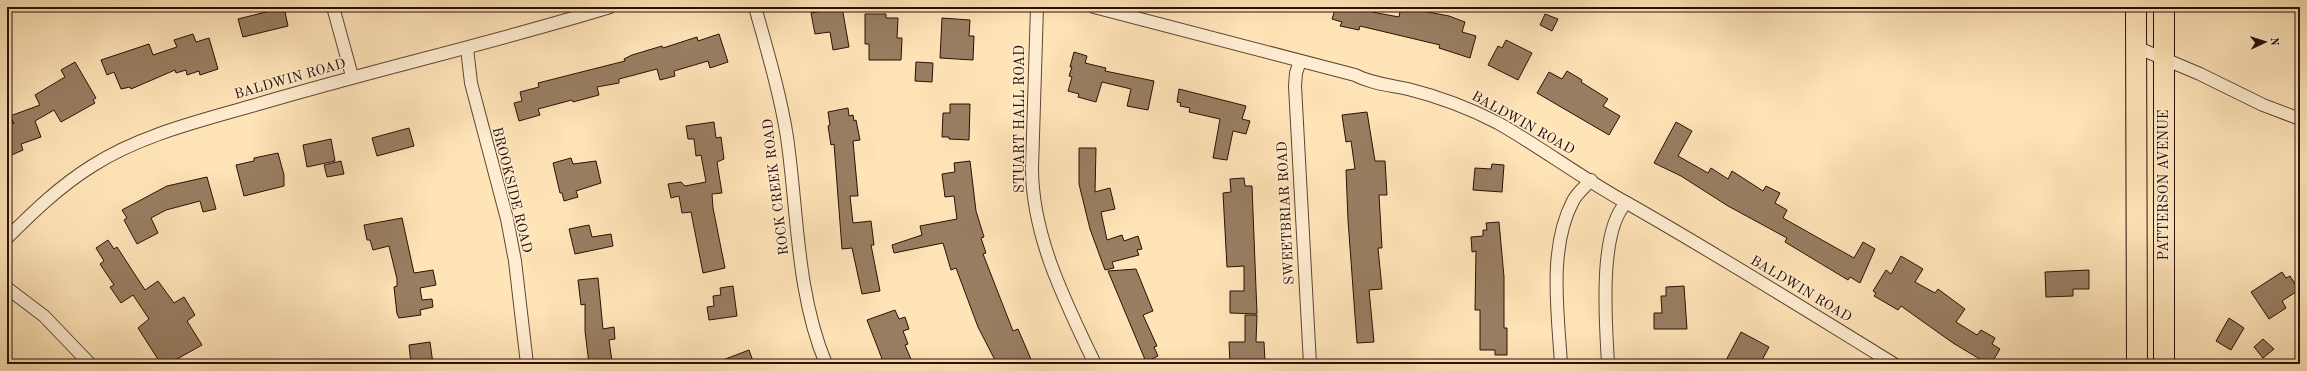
<svg xmlns="http://www.w3.org/2000/svg" width="2307" height="371" font-family="'Old Standard TT',serif">
<style>
.building{fill:#997e62;stroke:#2a1005}
.lines{fill:none;stroke-linecap:round;stroke-linejoin:round}
.street-casing{stroke:#5f4532;stroke-width:14}
.primary-casing{stroke:#2a1005;stroke-width:22}
.street{stroke:#ffedd1;stroke-width:12}
.primary{stroke:#ffe4b8;stroke-width:20}
.labels{text-anchor:middle;dominant-baseline:central;stroke-width:3;stroke-linejoin:round;paint-order:stroke}
.street-label{font-size:14px;fill:#2a1005;stroke:#ffedd1}
</style>
<rect width="100%" height="100%" fill="#ffe4b8"/>
<filter id="stains"><feTurbulence type="fractalNoise" baseFrequency=".005" numOctaves="4"/><feColorMatrix values="0 0 0 0 .2 0 0 0 0 .09 0 0 0 0 .02 0 0 0 .5 -.17"/></filter>
<radialGradient id="worn" r=".72"><stop offset=".6" stop-color="#630" stop-opacity="0"/><stop offset="1" stop-color="#630" stop-opacity=".3"/></radialGradient>
<g class="building">
<path d="M269,7H284L288,26L243,37L238,19L270,11Z"/>
<path d="M842,7L849,47L833,50L830,32L815,34L811,13Z"/>
<path d="M1336,7H1373L1372,12L1399,17L1401,7L1449,16L1465,22L1462,32L1476,36L1470,58L1439,48L1440,45L1360,26L1359,30L1340,26L1342,22L1332,19Z"/>
<path d="M865,14H886V18H898L897,38H902L901,60H869V44H865Z"/>
<path d="M1545,14L1558,19L1552,31L1540,25Z"/>
<path d="M942,18L970,20L969,36H974L973,60L940,58Z"/>
<path d="M193,34L196,42L209,38L218,69L200,75L199,71L187,75L186,70L176,73L175,70L131,89L130,87L121,89L114,72L107,75L101,60L149,44L153,55L177,47L174,40Z"/>
<path d="M719,34L728,62L710,68L708,61L674,71L675,76L660,80L657,69L619,79V83L597,87L599,95L573,102L572,100L538,109L540,115L519,121L514,103L522,101L520,92L539,87L538,83L625,61L624,59L632,55L662,46L663,48L697,37L698,41Z"/>
<path d="M1506,40L1532,53L1518,80L1488,65L1498,46L1502,48Z"/>
<path d="M1074,52L1087,56L1085,63L1106,68L1105,71L1154,81L1148,110L1127,106L1131,89L1102,82L1096,102L1078,97L1079,94L1068,91L1072,77L1069,76L1072,67H1070Z"/>
<path d="M75,62L96,98L93,100L95,103L61,122L54,110L35,121L41,137L21,144L23,150L7,157V111L14,124L10,116L40,105L35,95L65,77L61,70Z"/>
<path d="M916,62L933,63L932,82L915,81Z"/>
<path d="M1567,71L1582,80L1581,82L1608,99L1603,106L1620,116L1609,135L1537,93L1549,72L1562,79Z"/>
<path d="M1179,89L1246,106L1242,119L1250,121L1246,134L1233,131L1227,160L1213,158L1220,119L1189,112L1190,108L1180,106L1181,103L1177,102Z"/>
<path d="M950,104H970L969,140L949,139V137H942L943,113H950Z"/>
<path d="M848,108L849,116L853,115L854,121L856,120L860,140L853,141L858,196H850L853,223L871,221L874,245H871L880,291L862,294L852,248L842,249L834,144L831,145L828,126L830,125L828,112Z"/>
<path d="M1367,112L1375,161H1385L1387,195H1379L1382,248H1378L1382,289L1369,290L1374,342L1357,343L1348,220L1346,170L1355,169L1351,141L1346,142L1342,115Z"/>
<path d="M714,122L716,138L721,137L724,159L717,162L722,193L712,194L713,208L725,268L703,273L691,212L682,213L679,196L671,198L668,184L681,182L685,186L706,182L701,155L696,156L694,139H688L686,126Z"/>
<path d="M1676,122L1692,131L1678,156L1708,173L1711,168L1728,179L1732,171L1763,191L1766,186L1780,193L1775,203L1787,210L1783,218L1854,258L1863,242L1875,249L1860,283L1850,277L1848,280L1785,242L1787,238L1728,206L1681,176L1654,163Z"/>
<path d="M409,128L414,146L377,156L372,138Z"/>
<path d="M331,139L335,161L307,167L303,145Z"/>
<path d="M1079,148H1096L1095,192L1110,188L1115,209L1101,212L1107,240L1122,235L1124,241L1138,236L1142,249L1137,250L1139,255L1112,262L1114,268L1105,270L1090,229L1079,184Z"/>
<path d="M278,153L284,175V186L244,196L236,165L254,161V158Z"/>
<path d="M571,158L573,164L596,161L601,183L576,191L578,197L564,201L562,193H560L553,163Z"/>
<path d="M341,161L344,174L327,177L324,165Z"/>
<path d="M970,161L976,211L984,237L981,238L986,253L983,254L1013,331L1018,329L1033,364H997L978,327L956,268L951,270L943,243L894,253L892,245L922,235L920,226L957,219L954,196L945,197L942,174L955,172L954,163Z"/>
<path d="M1492,164L1504,165L1502,192L1473,190L1475,168L1491,169Z"/>
<path d="M207,177L216,209L203,212L200,201L166,210L151,218L158,233L137,244L124,220L127,218L122,210L167,186Z"/>
<path d="M1244,178L1245,186H1252L1257,314L1230,313V291H1244V266L1227,267L1223,193L1231,192L1230,179Z"/>
<path d="M402,218L414,273L433,270L436,285L420,288L422,300L432,299L433,307L420,310L421,315L399,318L397,314L394,287L397,286V279L389,246L373,250L370,240H367L364,225Z"/>
<path d="M1499,222L1504,277V328H1507V355H1495V350H1480V310H1475L1476,251L1472,252L1471,237L1483,236V230H1487L1486,223Z"/>
<path d="M589,225L592,237L611,234L613,246L575,254L569,229Z"/>
<path d="M108,240L114,249L117,247L145,290L158,281L174,303L184,297L195,315L187,321L202,345L168,364H161L138,328L149,319L133,295L121,303L110,287L114,285L100,264L104,261L96,248Z"/>
<path d="M1901,256L1923,269L1915,282L1935,293L1938,289L1965,309L1956,322L1977,335L1981,330L1995,338L1992,344L2000,349L1991,364H1988L1953,343L1901,306L1898,310L1874,296L1876,293L1873,291L1886,270L1891,274Z"/>
<path d="M1136,269L1153,311L1143,315L1157,346L1154,347L1158,356L1146,362L1108,271Z"/>
<path d="M2089,270V289H2073V296L2046,297L2045,272Z"/>
<path d="M2282,272L2286,278L2290,276L2299,290L2282,301L2286,308L2269,319L2251,292Z"/>
<path d="M598,278L603,329L614,327L615,339L609,340L612,361L589,364L585,331V304L581,305L578,280Z"/>
<path d="M733,286L737,316L709,320L707,307L714,306L713,296L721,295L720,288Z"/>
<path d="M1684,286L1687,329H1654V313H1662L1661,296H1666V287Z"/>
<path d="M895,310L899,319L905,317L909,329L903,331L908,344L905,345L913,364H884L867,320Z"/>
<path d="M1245,315H1257L1256,342H1264L1265,362H1260V364H1230L1229,342H1245Z"/>
<path d="M2229,318L2244,328L2231,350L2216,341Z"/>
<path d="M1741,332L1769,347L1760,364H1724Z"/>
<path d="M2263,339L2274,349L2263,358L2254,347Z"/>
<path d="M430,342L433,364H411L409,345Z"/>
<path d="M749,350L754,364H715V363Z"/>
</g>
<g class="lines">
<defs>
<g id="street">
<path d="M333,7L352,76"/>
<path d="M755,7C767,50 780,93 787,137C798,213 796,292 826,364"/>
<path d="M1037,7L1032,168C1032,237 1066,303 1095,364"/>
<path d="M1094,7L1355,75C1372,84 1391,85 1408,89C1440,97 1469,108 1498,123C1542,148 1583,179 1627,203C1717,254 1806,310 1894,364"/>
<path d="M2136,47L2200,74L2263,105L2300,119"/>
<path d="M467,48L471,83L507,219L515,261L527,364"/>
<path d="M1300,61L1296,73L1295,86L1310,364"/>
<path d="M7,238C33,212 60,186 92,166C140,135 200,121 255,105C373,70 493,43 610,7"/>
<path d="M7,288L44,316L90,364"/>
<path d="M1561,364C1558,313 1548,248 1573,201C1577,193 1585,187 1591,180"/>
<path d="M1608,364C1606,325 1598,232 1626,203"/>
</g>
<g id="primary">
<path d="M2136,7L2137,364"/>
<path d="M2164,7V364"/>
</g>
</defs>
<use href="#street" class="street-casing"/>
<use href="#primary" class="primary-casing"/>
<use href="#street" class="street"/>
<use href="#primary" class="primary"/>
</g>
<g class="labels">
<g class="street-label">
<text transform="translate(290 79) rotate(-16)">BALDWIN ROAD</text>
<text transform="translate(1020 119) rotate(-90)">STUART HALL ROAD</text>
<text transform="translate(1523 123) rotate(29)">BALDWIN ROAD</text>
<text transform="translate(2164 185) rotate(-90)">PATTERSON AVENUE</text>
<text transform="translate(776 187) rotate(-97)">ROCK CREEK ROAD</text>
<text transform="translate(512 190) rotate(76)">BROOKSIDE ROAD</text>
<text transform="translate(1286 213) rotate(-93)">SWEETBRIAR ROAD</text>
<text transform="translate(1801 289) rotate(31)">BALDWIN ROAD</text>
</g>
</g>
<rect width="2307" height="371" fill="none" stroke="#ffe4b8" stroke-width="24"/>
<rect x="8" y="8" width="2291" height="355" fill="none" stroke="#2a1005" stroke-width="2"/>
<rect x="12" y="12" width="2283" height="347" fill="none" stroke="#2a1005"/>
<g transform="translate(2265 42) rotate(86)" stroke="#ffedd1" stroke-width="3" paint-order="stroke">
<path d="M0-3L7 15L0 10L-7 15Z" fill="#2a1005"/>
<text y="-6" font-size="11" font-weight="bold" text-anchor="middle" fill="#2a1005">N</text>
</g>
<rect width="100%" height="100%" filter="url(#stains)"/>
<rect width="100%" height="100%" fill="url(#worn)"/>
</svg>
